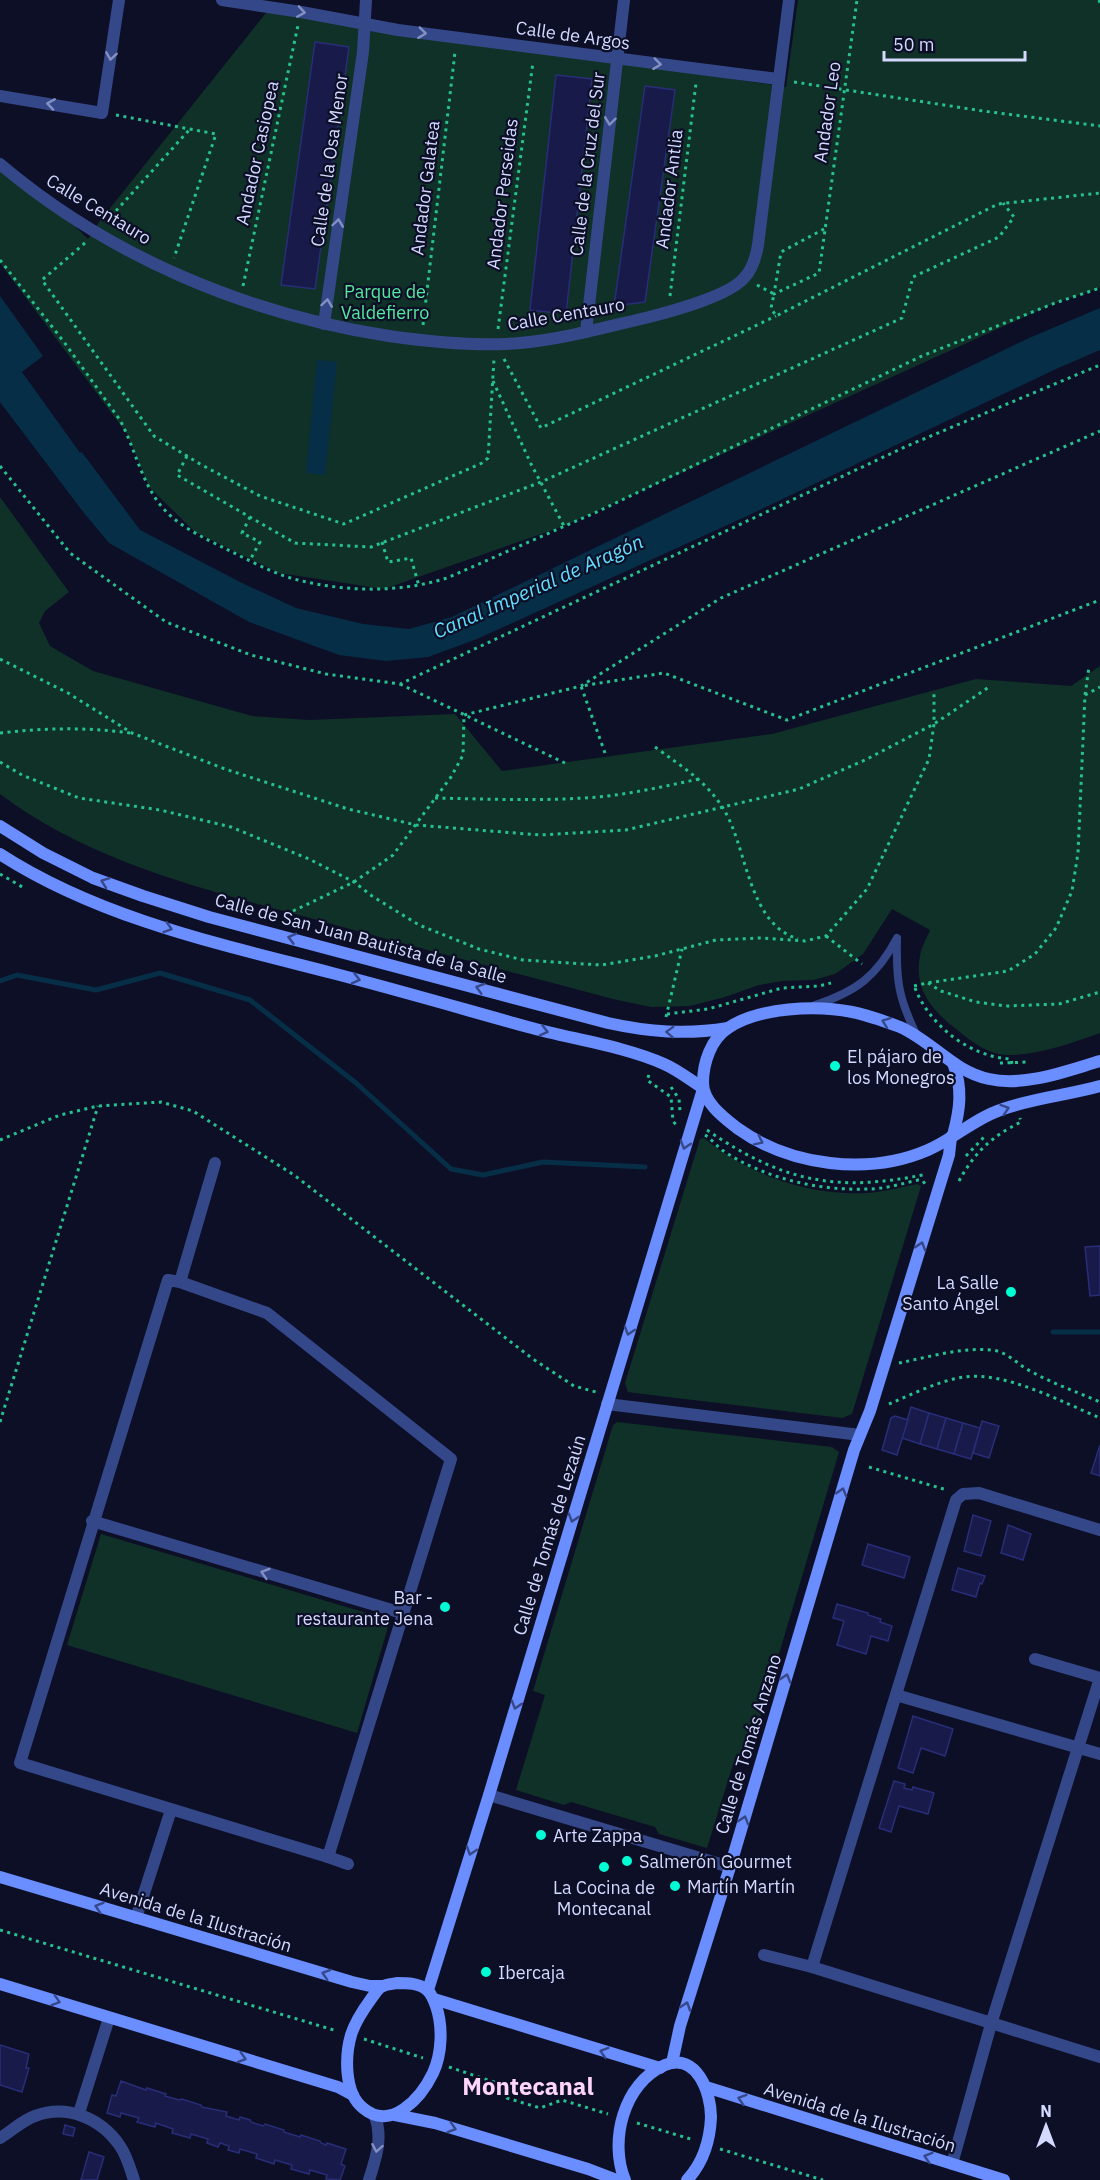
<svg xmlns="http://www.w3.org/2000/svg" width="1100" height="2180" font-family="'IBM Plex Sans',sans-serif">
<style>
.green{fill:#103127}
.water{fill:#062f47}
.pier{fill:#0d0f27}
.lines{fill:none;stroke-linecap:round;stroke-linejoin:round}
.stream{stroke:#062f47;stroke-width:5}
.building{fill:#181b49;stroke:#282d77;stroke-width:1.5}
.path{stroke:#25c18e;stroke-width:3;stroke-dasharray:3 4.5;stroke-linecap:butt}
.lane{stroke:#344889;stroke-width:8}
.street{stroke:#344889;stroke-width:12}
.secondary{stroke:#6a8dff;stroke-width:12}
.oneway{stroke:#8490c4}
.oneway2{stroke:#374888}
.poi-dot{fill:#00fed4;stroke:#0d0f27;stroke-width:2}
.labels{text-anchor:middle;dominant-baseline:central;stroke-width:4.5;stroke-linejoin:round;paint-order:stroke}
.street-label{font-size:18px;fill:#d3d9ff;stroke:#0d0f27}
.park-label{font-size:18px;fill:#55e99d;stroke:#0d0f27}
.poi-label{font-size:18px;fill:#d3d9ff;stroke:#0d0f27;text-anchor:start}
.water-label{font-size:20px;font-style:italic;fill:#61dfff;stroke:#0d0f27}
.district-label{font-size:24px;font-weight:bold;fill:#ffd5fb;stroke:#0d0f27}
</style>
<rect width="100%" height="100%" fill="#0d0f27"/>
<g class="green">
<path d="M798,0H1100V288L1055,303L564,526L384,589L279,573L195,532L149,487L127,434L0,263V164L49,201L88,239L99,222L270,8L786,87Z"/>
<path d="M0,497L69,592L45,611L39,623L50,646L93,671L252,716L309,720L455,714L502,771L772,734L976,679L1071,686L1100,666V1033C1071,1043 1037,1056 1006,1055C989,1054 973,1043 961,1033C935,1013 913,992 920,956C921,947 927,938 930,930L892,909L863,954L835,974L813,980L782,981L759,985L725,997L690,1006L651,1007L613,999C512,972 411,946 310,918C203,889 90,862 0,794Z"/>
<path d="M704,1138C748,1175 809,1196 867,1193C884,1192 901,1187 917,1184L921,1186L852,1414L842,1418L635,1393L628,1392L625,1383L700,1139Z"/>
<path d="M617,1422L832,1447L839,1452L748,1758L736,1755L707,1848L659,1834L655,1827L571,1802L564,1805L516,1790L545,1695L533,1691L613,1425Z"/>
<path d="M101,1534L390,1620L357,1733L67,1645Z"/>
</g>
<g class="water">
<path d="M0,296L43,356L22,372L140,530L244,584L296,608L363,624L409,629L452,617L1029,338L1100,308V350L1056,369L747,516L477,639L428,657L386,661L339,655L249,622L109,543L84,513L0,402Z"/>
<path d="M317,360L337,362L325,475L306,473Z"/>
</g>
<path class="pier" d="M46,355V358L26,373L83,451L80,453L22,372Z"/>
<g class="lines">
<g class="stream">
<path d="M0,981L17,975L96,990L160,973L250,1000L356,1083L451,1169L483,1175L543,1162L645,1167"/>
<path d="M1053,1332H1100"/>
</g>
</g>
<g class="building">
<path d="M315,42L349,47L315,289L281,285Z"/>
<path d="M556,75L592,79L566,314L530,310Z"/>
<path d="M645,86L675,90L645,302L614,306Z"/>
<path d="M1100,1246V1295L1090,1296L1085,1247Z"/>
<path d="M911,1407L929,1413L920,1444L902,1438Z"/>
<path d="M929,1413L946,1418L937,1449L920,1444Z"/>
<path d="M895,1416L908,1420L897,1455L882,1450L891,1418Z"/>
<path d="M946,1418L963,1423L954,1454L937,1449Z"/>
<path d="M982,1421L999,1426L989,1458L973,1453Z"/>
<path d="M963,1423L980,1428L971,1459L954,1454Z"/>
<path d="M1100,1445V1476L1091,1473Z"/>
<path d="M973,1515L991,1521L981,1556L964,1551Z"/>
<path d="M1008,1525L1031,1534L1023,1560L1001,1553Z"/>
<path d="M868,1544L910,1557L904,1578L862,1565Z"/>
<path d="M958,1568L985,1576L982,1584L980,1583L976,1597L952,1590Z"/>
<path d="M837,1604L868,1613V1615L881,1619L880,1622L892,1626L888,1641L871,1636L866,1654L837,1645L844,1621L833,1618Z"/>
<path d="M913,1716L953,1729L945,1756L921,1748L913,1773L898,1768Z"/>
<path d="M894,1781L905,1784L904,1788L912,1790L913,1787L934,1793L928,1814L899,1806L891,1832L879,1828Z"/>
<path d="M0,2045L29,2054L26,2068H29L22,2092L0,2085Z"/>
<path d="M121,2081L146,2090L147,2088L166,2094L165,2096L179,2100L182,2099L201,2105L202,2107L227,2112L226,2116L239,2120L240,2117L250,2120L251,2122L263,2126L265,2124L284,2130V2132L300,2137L301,2135L320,2141L321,2143L326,2145L327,2143L346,2149L341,2164L345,2166L340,2180L326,2179L327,2175L310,2170L309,2174L291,2169L292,2165L275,2160L274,2164L256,2158L257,2154L240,2149L239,2153L228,2150L229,2146L220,2143L218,2147L207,2143L208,2139L191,2134L190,2138L172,2133L173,2129L156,2123L155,2127L137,2122L139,2118L121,2113L120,2117L107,2113L112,2095L116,2096Z"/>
<path d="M65,2125L75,2128L73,2136L63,2134Z"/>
<path d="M89,2152L104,2157L97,2180H81Z"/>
</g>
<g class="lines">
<g class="path">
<path d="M1099,0L1100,3"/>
<path d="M794,82L983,111L1100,126"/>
<path d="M116,115L216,134L174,258"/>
<path d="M106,222L190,129"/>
<path d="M824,229L781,252L774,294L819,273L857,0"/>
<path d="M85,243L42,280L154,436L200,464L260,496L344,524L482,463L488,458L494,359"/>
<path d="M0,260L64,342L120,420C135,448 141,482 162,507C178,526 204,538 226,549C249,560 273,574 298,580C347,592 399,593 447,578L599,511L922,356L1055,303L1100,288"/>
<path d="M757,285L774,294L771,308L776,316L998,204L1100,193"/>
<path d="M243,286L298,25"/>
<path d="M670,296L696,83"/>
<path d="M423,325L455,52"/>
<path d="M498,329L533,62"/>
<path d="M504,359L541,428L776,316"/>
<path d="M493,381L531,464L564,526"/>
<path d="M187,456L177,475L295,543L371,547L541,482L902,318L913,277L999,237L1014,217L1003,203"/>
<path d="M0,466L70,553L166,622L251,655L326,674L400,684L907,446L1100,365"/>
<path d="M250,517L242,533L260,542L250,560"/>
<path d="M382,542L388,562L411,558L419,586"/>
<path d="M0,659L68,693L132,733L225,769L348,809L416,825L540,835L626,830L799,789L867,759L934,724L989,687"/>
<path d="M400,684L565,763"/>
<path d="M1085,695L1100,687"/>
<path d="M0,733C44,728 86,727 130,733"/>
<path d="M655,747C682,767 704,779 723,808C748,848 747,923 798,939"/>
<path d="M605,753L581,686L664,673L787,720L1100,600"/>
<path d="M0,762L22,775L79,798L160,810L231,827L309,859L354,882L372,896L419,925L479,949L523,960L601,965L655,956L716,940L760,938L805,941L826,936L867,889L929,759L934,724V694"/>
<path d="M435,798C485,799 535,801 584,798C623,796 661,787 699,779"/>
<path d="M0,874L24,888"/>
<path d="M293,911L354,882L393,855L451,777L463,755L464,715L581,686L721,598L1100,431"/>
<path d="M826,936L862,964"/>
<path d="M928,983L941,991L976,1002L1006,1006L1059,1004L1100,992"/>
<path d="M914,986L927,983L1008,971L1035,954L1056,928L1072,891L1078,853L1085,695L1089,667"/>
<path d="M915,988C930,1026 970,1057 1011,1059L1012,1064"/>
<path d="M667,1014L708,1009L782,988L819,986L831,983"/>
<path d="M666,1017L682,949"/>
<path d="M1000,1063L1029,1062"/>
<path d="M649,1075L647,1080L671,1097L673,1121L677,1126"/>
<path d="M671,1087L679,1099L680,1111"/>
<path d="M707,1130C783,1182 837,1193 927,1174"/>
<path d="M705,1135C711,1139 716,1145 722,1150C763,1178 818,1191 868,1189C884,1189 901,1184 918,1180L923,1181L925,1184"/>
<path d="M0,1140L60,1115L98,1106L161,1102L193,1111L294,1175L533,1359L574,1386L596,1392"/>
<path d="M966,1156L984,1137"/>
<path d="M959,1181C974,1153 992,1136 1021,1122L1020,1118"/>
<path d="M899,1363C929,1357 961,1347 992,1350C1008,1352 1018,1365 1032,1372C1054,1384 1077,1392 1100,1402"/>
<path d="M889,1404C913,1394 938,1381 964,1377C1005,1371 1062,1402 1100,1418"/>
<path d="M0,1422L98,1106"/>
<path d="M869,1467L947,1490"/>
<path d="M0,1930L337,2031"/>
<path d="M364,2039L423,2058"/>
<path d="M449,2067L494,2082L507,2098L540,2108L562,2100L608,2114"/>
<path d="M637,2123L694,2140"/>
<path d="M720,2149L823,2180"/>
</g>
<g class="lane">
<path d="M897,941C896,982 899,999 917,1036"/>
<path d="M815,1005C856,992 877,976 897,938"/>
</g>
<g class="street">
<path d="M222,0L301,12L398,30L778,79"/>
<path d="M0,96L102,113L119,0"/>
<path d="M0,164C110,257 247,314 389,336C431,342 477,347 520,343C564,339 606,327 649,317C672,311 729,296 744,278C753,269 756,257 758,245L789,0"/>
<path d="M324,324L363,52L366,0"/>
<path d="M586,332L624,0"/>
<path d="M168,1280L180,1282L267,1313L451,1459L328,1857L20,1763Z"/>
<path d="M180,1282L215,1163"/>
<path d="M607,1404L860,1435"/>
<path d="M92,1521L402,1613"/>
<path d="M1100,1530L979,1493L963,1494L956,1500L812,1967L1100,2057"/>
<path d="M896,1695L1100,1754"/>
<path d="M489,1795L730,1867"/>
<path d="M328,1857L348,1864"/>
<path d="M136,1918L171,1810"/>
<path d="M764,1955L812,1967"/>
<path d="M79,2113L109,2018"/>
<path d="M0,2138C12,2131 21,2121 35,2116C67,2104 101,2118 120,2146C127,2156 130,2168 134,2180"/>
<path d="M952,2164L991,2024L1100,1678L1035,1659"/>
<path d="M369,2180C376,2158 383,2138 375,2116"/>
</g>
<g class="secondary">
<path d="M0,826L43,853L93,878L143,896L209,917L608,1023C649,1032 686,1035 728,1028"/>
<path d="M0,854C99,918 219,944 332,973C398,990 463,1009 528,1027C571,1039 624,1046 664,1064C678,1070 690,1080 703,1088"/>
<path d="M1100,1061C1066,1071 1025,1087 989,1079C954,1072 932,1041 900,1027C884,1021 868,1015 852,1012C817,1005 759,1007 728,1028C711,1039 703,1063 703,1083C703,1102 723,1117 737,1128C790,1166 868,1176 928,1150C954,1139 975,1118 1003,1109C1034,1098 1068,1095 1100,1086"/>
<path d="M953,1135C960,1110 963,1088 953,1063"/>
<path d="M0,1877L352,1982L370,1986H383"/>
<path d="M397,1983C407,1983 419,1983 427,1990C432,1994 434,2001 436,2006C443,2026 442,2054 433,2073C421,2098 391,2132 363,2108C344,2093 345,2056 351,2035C355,2022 363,2010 371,1999C374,1995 378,1988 383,1986C387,1984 393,1984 397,1983Z"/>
<path d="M0,1984L338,2087L353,2095"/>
<path d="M428,1990L489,1795L703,1089"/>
<path d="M434,1999L660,2068"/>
<path d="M672,2063L680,2026L730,1867L854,1450L870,1411L949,1155L951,1137"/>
<path d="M706,2087L1004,2180"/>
<path d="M395,2115L435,2123L588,2169L617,2180"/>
<path d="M625,2180C609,2142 623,2083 665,2065C697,2052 711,2093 711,2117C710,2140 703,2163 687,2180"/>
</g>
</g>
<defs><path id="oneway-chevron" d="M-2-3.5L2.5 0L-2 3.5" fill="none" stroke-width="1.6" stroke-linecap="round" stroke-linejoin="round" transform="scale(1.5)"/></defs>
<g class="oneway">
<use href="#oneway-chevron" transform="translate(301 12) rotate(9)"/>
<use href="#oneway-chevron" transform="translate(422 33) rotate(7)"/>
<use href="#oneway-chevron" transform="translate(111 56) rotate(99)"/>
<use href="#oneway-chevron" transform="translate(657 64) rotate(7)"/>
<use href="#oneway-chevron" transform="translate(51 104) rotate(-171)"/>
<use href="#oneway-chevron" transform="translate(610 121) rotate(97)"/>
<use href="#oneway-chevron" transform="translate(338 223) rotate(-82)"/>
<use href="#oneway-chevron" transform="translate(327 303) rotate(-82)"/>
<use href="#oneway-chevron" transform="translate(265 1573) rotate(-163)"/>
<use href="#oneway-chevron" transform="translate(377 2148) rotate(100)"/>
</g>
<g class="oneway2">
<use href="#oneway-chevron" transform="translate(105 882) rotate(-160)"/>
<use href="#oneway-chevron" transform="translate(168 928) rotate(17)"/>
<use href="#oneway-chevron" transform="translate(292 938) rotate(-165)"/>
<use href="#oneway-chevron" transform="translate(356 979) rotate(14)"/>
<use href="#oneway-chevron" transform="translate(480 988) rotate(-164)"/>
<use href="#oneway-chevron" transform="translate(886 1022) rotate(-160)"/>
<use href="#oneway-chevron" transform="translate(544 1031) rotate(14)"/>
<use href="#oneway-chevron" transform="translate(670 1032) rotate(-178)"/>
<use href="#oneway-chevron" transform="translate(1005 1109) rotate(-18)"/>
<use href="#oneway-chevron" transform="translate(759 1141) rotate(26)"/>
<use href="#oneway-chevron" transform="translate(685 1145) rotate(107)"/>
<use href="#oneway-chevron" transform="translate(921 1246) rotate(-73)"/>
<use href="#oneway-chevron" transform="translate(629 1331) rotate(107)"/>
<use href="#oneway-chevron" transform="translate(842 1492) rotate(-73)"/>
<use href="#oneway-chevron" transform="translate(573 1518) rotate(107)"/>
<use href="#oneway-chevron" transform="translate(786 1678) rotate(-73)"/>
<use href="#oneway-chevron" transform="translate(516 1705) rotate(107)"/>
<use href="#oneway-chevron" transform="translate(744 1820) rotate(-73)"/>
<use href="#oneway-chevron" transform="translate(471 1851) rotate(108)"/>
<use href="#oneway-chevron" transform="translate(99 1907) rotate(-163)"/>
<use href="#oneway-chevron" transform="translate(326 1974) rotate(-163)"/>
<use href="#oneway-chevron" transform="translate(56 2001) rotate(17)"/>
<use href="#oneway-chevron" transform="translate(686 2006) rotate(-72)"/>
<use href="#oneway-chevron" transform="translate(604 2052) rotate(-163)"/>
<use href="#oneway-chevron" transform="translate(242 2058) rotate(17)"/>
<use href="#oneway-chevron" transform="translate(742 2099) rotate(-163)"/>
<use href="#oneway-chevron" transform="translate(452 2128) rotate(17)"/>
<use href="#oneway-chevron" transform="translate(928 2157) rotate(-163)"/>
</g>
<g class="poi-dot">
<circle cx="835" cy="1066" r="6"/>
<circle cx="1011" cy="1292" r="6"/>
<circle cx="445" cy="1607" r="6"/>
<circle cx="541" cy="1835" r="6"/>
<circle cx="627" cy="1861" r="6"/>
<circle cx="604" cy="1867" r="6"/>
<circle cx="675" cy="1886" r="6"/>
<circle cx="486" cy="1972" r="6"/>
</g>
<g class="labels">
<g class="street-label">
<text transform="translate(573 35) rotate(8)">Calle de Argos</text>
<text transform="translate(827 112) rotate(-82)">Andador Leo</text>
<text transform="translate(257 153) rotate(-78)">Andador Casiopea</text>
<text transform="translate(329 160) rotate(-82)">Calle de la Osa Menor</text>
<text transform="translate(587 164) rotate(-83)">Calle de la Cruz del Sur</text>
<text transform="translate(425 188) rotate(-83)">Andador Galatea</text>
<text transform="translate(669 189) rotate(-83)">Andador Antlia</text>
<text transform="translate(502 194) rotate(-83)">Andador Perseidas</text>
<text transform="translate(99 209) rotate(31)">Calle Centauro</text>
<text transform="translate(566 314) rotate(-10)">Calle Centauro</text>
<text transform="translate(361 938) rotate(15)">Calle de San Juan Bautista de la Salle</text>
<text transform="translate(549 1535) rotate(-73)">Calle de Tomás de Lezaún</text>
<text transform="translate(748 1744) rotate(-73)">Calle de Tomás Anzano</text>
<text transform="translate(196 1917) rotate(17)">Avenida de la Ilustración</text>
<text transform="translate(860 2117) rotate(17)">Avenida de la Ilustración</text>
</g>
<g class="park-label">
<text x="385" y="291">Parque de<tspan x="385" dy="21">Valdefierro</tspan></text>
</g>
<g class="poi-label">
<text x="847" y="1056">El pájaro de<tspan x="847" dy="21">los Monegros</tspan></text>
<text x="999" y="1282" text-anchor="end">La Salle<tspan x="999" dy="21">Santo Ángel</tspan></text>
<text x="433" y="1597" text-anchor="end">Bar -<tspan x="433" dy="21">restaurante Jena</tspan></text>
<text x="553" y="1835">Arte Zappa</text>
<text x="639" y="1861">Salmerón Gourmet</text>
<text x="687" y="1886">Martín Martín</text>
<text x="604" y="1887" text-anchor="middle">La Cocina de<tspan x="604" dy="21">Montecanal</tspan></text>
<text x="498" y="1972">Ibercaja</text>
</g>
<g class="water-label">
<text transform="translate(538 586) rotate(-24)">Canal Imperial de Aragón</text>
</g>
<g class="district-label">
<text x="528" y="2086">Montecanal</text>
</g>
</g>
<g transform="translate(1046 2126)" stroke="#0d0f27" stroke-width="4.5" paint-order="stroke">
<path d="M0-4.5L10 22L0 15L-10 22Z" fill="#d3d9ff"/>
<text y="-9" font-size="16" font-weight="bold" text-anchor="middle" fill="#d3d9ff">N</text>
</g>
<path d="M884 51v9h141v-9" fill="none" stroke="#d3d9ff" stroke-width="3"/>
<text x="893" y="51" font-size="18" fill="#d3d9ff" stroke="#0d0f27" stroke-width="4.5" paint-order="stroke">50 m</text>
</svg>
